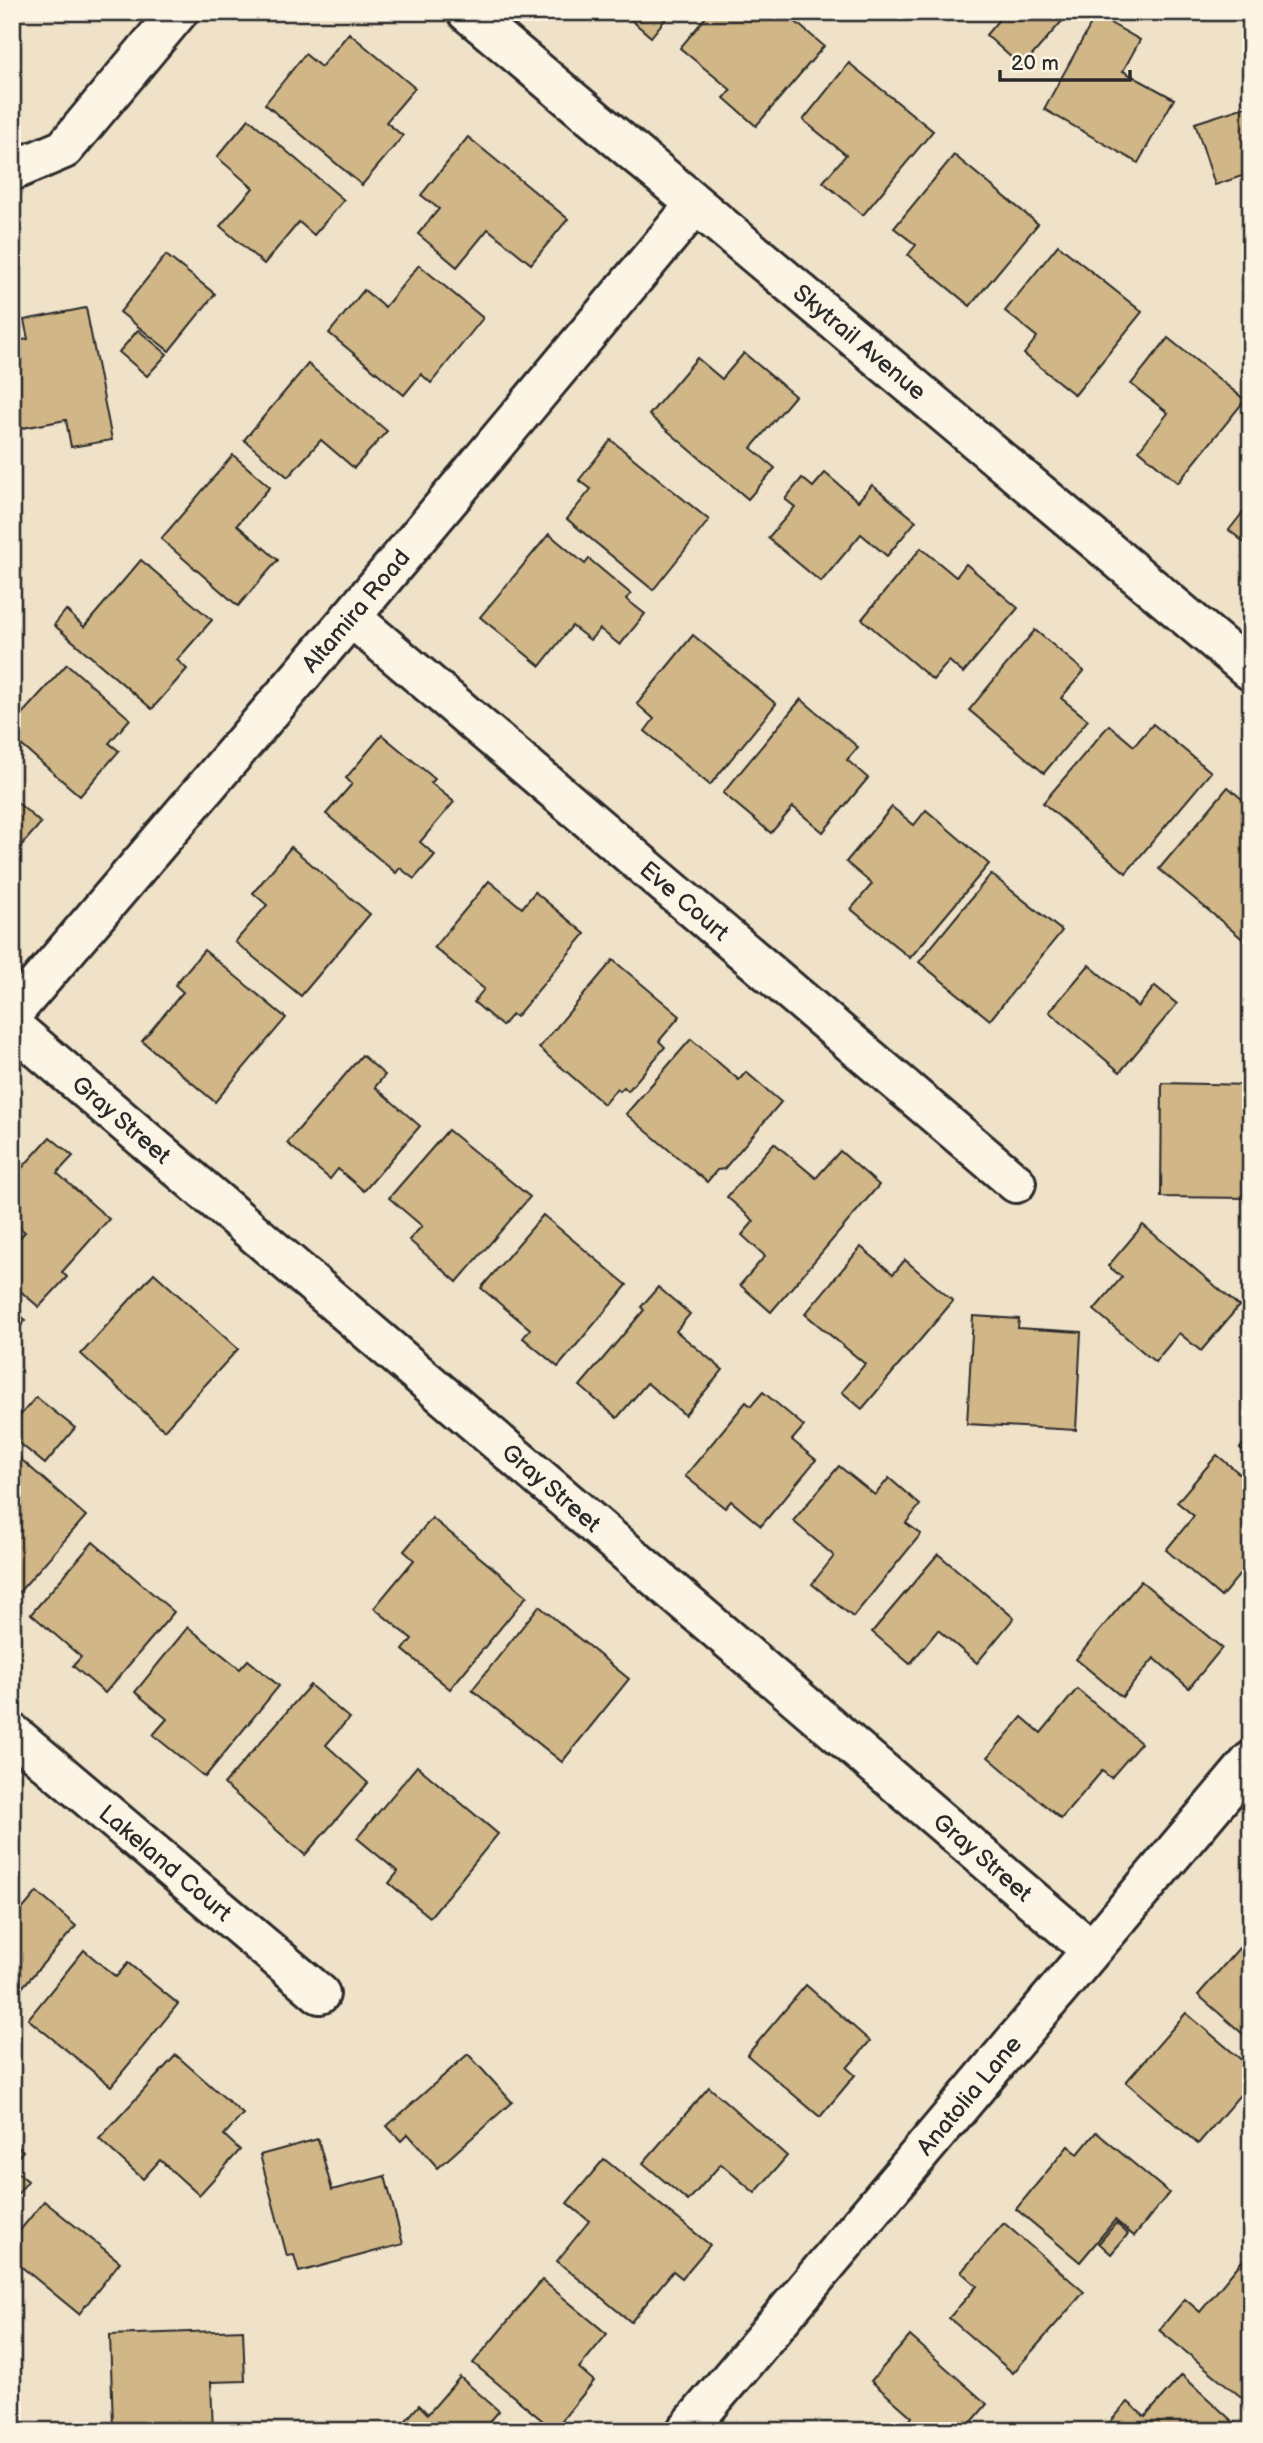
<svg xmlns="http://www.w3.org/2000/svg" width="1263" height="2443" font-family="'Balsamiq Sans',sans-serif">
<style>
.building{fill:#d1b787;stroke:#2b2b2b;stroke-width:2}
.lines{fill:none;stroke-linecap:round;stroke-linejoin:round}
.street-casing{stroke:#2b2b2b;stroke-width:44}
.street{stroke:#fcf5e5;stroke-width:38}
.labels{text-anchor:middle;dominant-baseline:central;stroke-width:6;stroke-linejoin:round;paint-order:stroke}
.street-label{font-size:24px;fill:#2b2b2b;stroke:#fcf5e5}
</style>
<rect width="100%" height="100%" fill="#efe2c9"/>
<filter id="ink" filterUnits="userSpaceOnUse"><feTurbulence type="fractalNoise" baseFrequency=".0143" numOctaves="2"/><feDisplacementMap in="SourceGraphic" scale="14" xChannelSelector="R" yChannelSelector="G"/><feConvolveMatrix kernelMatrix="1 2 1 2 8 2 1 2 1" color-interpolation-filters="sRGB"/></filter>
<g filter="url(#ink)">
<g class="building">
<path d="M622,12H671L651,37Z"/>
<path d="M710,12H784L824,46L756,126L724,98L731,90L680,48Z"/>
<path d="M997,12H1070L1022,67L986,35L1002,16Z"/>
<path d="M1096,15L1140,40L1123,71L1174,99L1138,163L1044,109Z"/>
<path d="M349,33L415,88L386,122L403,136L362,185L265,104L305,54L321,67Z"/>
<path d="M849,63L933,131L863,215L823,182L846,155L803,120Z"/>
<path d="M1251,105V173L1215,185L1195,123Z"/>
<path d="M249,119L344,200L314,235L299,222L264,264L220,226L253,188L217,157Z"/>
<path d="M468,137L568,219L531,264L488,229L457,267L418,234L439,209L421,195Z"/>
<path d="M954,155L1038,224L970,306L908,255L916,245L894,228Z"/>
<path d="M1058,245L1142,312L1075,395L1024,354L1037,337L1005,311Z"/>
<path d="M166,255L215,294L169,351L120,312Z"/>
<path d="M419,265L483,318L431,383L421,374L404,395L329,333L364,290L385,307Z"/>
<path d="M86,308L112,440L71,447L66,420L12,430V342L28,339L24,320Z"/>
<path d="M138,330L167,354L147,376L119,352Z"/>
<path d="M1168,338L1245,400L1178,483L1139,450L1168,413L1131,384Z"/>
<path d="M744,353L795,396L751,448L775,468L748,499L649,415L697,358L722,379Z"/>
<path d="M308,364L387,431L354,468L321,440L288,477L244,440Z"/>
<path d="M611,440L709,520L653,590L567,519L591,489L579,480Z"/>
<path d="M233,455L270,487L237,525L278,560L238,606L161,539Z"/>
<path d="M825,473L858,501L872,485L916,521L887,556L861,534L821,582L768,538L795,507L785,499L802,478L813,487Z"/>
<path d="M1251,502V548L1229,530Z"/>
<path d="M549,534L585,564L589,559L631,594L626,599L645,614L620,645L600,629L590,640L572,626L540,666L480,617Z"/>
<path d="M921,548L956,577L966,564L1018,608L963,673L949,661L933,680L862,619Z"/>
<path d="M141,560L212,620L177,660L187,669L152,709L54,625L66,610L84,627Z"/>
<path d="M1035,630L1084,671L1061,698L1088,720L1044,773L969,710Z"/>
<path d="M693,635L776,704L710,785L645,731L654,719L637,704Z"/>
<path d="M67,664L130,719L109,743L119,751L80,796L12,737V725Z"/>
<path d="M801,699L858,747L847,760L868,778L823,832L793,807L771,833L723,793Z"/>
<path d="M1153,724L1211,772L1126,873L1043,803L1109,725L1134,746Z"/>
<path d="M382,735L435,779L431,783L454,802L420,842L435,855L414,879L400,868L396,873L326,814L352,784L346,778Z"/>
<path d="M1228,787L1251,807V934L1245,941L1159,869Z"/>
<path d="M12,798L41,823L12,856Z"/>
<path d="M892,807L914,825L926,810L989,864L910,958L851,909L872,884L846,862Z"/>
<path d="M291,847L370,914L301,996L235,942L267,905L253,893Z"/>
<path d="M991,874L1062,931L990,1020L919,962Z"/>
<path d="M489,881L522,908L535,892L585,934L516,1017L512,1014L502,1026L474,1002L484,989L434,947Z"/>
<path d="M204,950L286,1018L215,1102L142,1041L183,992L175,985Z"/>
<path d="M613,960L680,1016L659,1041L665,1047L628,1091L624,1087L620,1091L617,1088L604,1104L539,1048Z"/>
<path d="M1089,965L1138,1007L1155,986L1177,1004L1120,1072L1049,1012Z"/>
<path d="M691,1039L739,1080L746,1072L781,1102L724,1169L717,1170L707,1182L626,1114Z"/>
<path d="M362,1055L385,1075L375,1087L420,1126L364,1191L338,1169L330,1179L287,1143Z"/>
<path d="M1162,1083L1251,1085V1198L1161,1197Z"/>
<path d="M448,1130L530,1197L457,1282L409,1240L422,1226L389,1198Z"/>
<path d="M50,1137L73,1156L57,1173L109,1219L62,1272L67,1277L39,1307L12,1284V1246L25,1232L12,1221V1179Z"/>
<path d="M774,1143L816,1178L840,1151L879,1185L771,1312L740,1285L765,1256L742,1235L754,1221L727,1197Z"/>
<path d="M543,1215L627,1285L558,1367L523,1338L530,1329L481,1288Z"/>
<path d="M1143,1225L1239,1306L1201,1351L1179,1333L1155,1362L1094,1310L1122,1277L1108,1266Z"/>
<path d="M861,1247L893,1274L905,1260L953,1301L862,1409L842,1392L865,1364L805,1314Z"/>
<path d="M154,1273L238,1349L164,1430L81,1354Z"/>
<path d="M658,1287L690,1314L676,1331L723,1370L685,1415L647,1383L617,1418L580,1386L644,1310L641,1307Z"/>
<path d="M12,1309L26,1320L12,1335Z"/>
<path d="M973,1316L1019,1319L1018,1328L1081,1332L1076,1430L967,1424Z"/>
<path d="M763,1392L804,1426L792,1440L816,1460L761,1526L731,1501L725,1508L685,1476L746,1402L751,1406Z"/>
<path d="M36,1397L75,1428L45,1464L12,1437V1425Z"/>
<path d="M1251,1435V1457L1240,1448Z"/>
<path d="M15,1454L86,1516L12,1600V1457Z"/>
<path d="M1217,1455L1251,1483V1561L1221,1597L1166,1550L1194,1516L1177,1502Z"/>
<path d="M839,1466L875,1495L889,1478L920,1505L906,1523L921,1534L853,1617L812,1584L834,1556L793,1521Z"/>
<path d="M432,1518L527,1596L450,1689L403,1650L412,1639L374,1608L414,1560L404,1551Z"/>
<path d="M93,1542L174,1612L105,1693L73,1666L81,1657L31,1614Z"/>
<path d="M938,1554L1014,1618L977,1663L938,1630L910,1664L872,1632Z"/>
<path d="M1141,1581L1222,1648L1189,1688L1154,1658L1122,1697L1076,1659Z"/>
<path d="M539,1606L629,1679L562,1762L472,1690Z"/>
<path d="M188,1627L240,1669L248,1660L279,1686L205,1777L153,1735L167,1719L135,1692Z"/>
<path d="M310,1685L349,1718L326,1745L368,1783L305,1855L224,1784Z"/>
<path d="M1077,1689L1141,1743L1111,1778L1102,1771L1061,1819L988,1757L1022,1717L1041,1733Z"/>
<path d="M417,1766L498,1834L430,1917L389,1883L398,1872L357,1838Z"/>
<path d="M37,1892L76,1926L12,1999V1916L15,1918Z"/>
<path d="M1239,1948L1251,1960V2041L1198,1995Z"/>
<path d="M84,1950L116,1977L128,1963L178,2004L111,2086L28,2019Z"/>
<path d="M806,1985L870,2041L847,2068L855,2075L820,2117L747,2055Z"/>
<path d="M1186,2013L1251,2068V2082L1198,2144L1126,2082Z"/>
<path d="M468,2054L512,2102L438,2168L408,2134L401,2141L387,2126Z"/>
<path d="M176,2055L243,2114L224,2135L240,2150L199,2195L160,2160L143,2179L99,2139Z"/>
<path d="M709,2087L787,2156L755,2193L721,2164L688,2201L643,2163Z"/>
<path d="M1096,2132L1169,2193L1134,2236L1115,2220L1080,2262L1016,2209L1068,2146L1078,2154Z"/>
<path d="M318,2139L332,2190L385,2176L403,2244L299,2272L294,2255L287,2256L260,2155Z"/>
<path d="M12,2142L23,2151L12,2164Z"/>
<path d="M604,2159L710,2245L682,2278L673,2271L631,2322L557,2261L589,2221L567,2203Z"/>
<path d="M12,2168L28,2181L12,2201Z"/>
<path d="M44,2201L120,2262L79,2314L12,2259V2240Z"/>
<path d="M1004,2223L1084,2292L1013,2373L949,2318L977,2286L961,2272Z"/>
<path d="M1116,2223L1128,2234L1111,2254L1099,2243Z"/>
<path d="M1242,2261L1251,2268V2405L1159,2330L1185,2299L1200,2312Z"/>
<path d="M542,2280L607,2334L579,2368L594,2381L554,2430L473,2363Z"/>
<path d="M243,2330L245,2381L211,2382L213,2431H153L152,2423L113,2425L110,2335Z"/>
<path d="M910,2336L987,2404L971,2423L980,2431H901L912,2417L871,2381Z"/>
<path d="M1182,2375L1243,2431H1102L1128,2402L1145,2417Z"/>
<path d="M460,2377L499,2411L482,2431H397L419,2405L428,2414Z"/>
</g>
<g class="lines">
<defs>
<g id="street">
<path id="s1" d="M467,12L1251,671"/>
<path d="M12,171L64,149L178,12"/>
<path id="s2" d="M351,617L1016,1183"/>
<path id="s3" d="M12,1014L351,617L695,205"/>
<path id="s4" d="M12,1026L1091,1950"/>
<path id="s5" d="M12,1733L320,1994"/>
<path id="s6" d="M686,2431L1251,1761"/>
</g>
</defs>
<use href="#street" class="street-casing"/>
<use href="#street" class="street"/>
</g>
</g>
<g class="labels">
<g class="street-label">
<text stroke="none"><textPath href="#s1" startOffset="513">Skytrail Avenue</textPath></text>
<text stroke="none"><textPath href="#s3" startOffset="530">Altamira Road</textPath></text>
<text stroke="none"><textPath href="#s2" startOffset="438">Eve Court</textPath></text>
<text stroke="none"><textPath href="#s4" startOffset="144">Gray Street</textPath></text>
<text stroke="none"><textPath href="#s4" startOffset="710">Gray Street</textPath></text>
<text stroke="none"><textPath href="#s4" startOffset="1278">Gray Street</textPath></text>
<text stroke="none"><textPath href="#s5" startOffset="201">Lakeland Court</textPath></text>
<text stroke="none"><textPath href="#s6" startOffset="439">Anatolia Lane</textPath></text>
</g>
</g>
<rect width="1263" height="2443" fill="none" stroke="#fcf5e5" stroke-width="42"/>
<rect x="21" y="21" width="1221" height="2401" fill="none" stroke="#2b2b2b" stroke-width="2.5" filter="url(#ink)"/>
<path d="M1000 70v10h130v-10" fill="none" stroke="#2b2b2b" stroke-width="3.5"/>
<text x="1011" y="70" font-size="21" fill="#2b2b2b" stroke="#fcf5e5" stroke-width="5" paint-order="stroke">20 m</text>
</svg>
